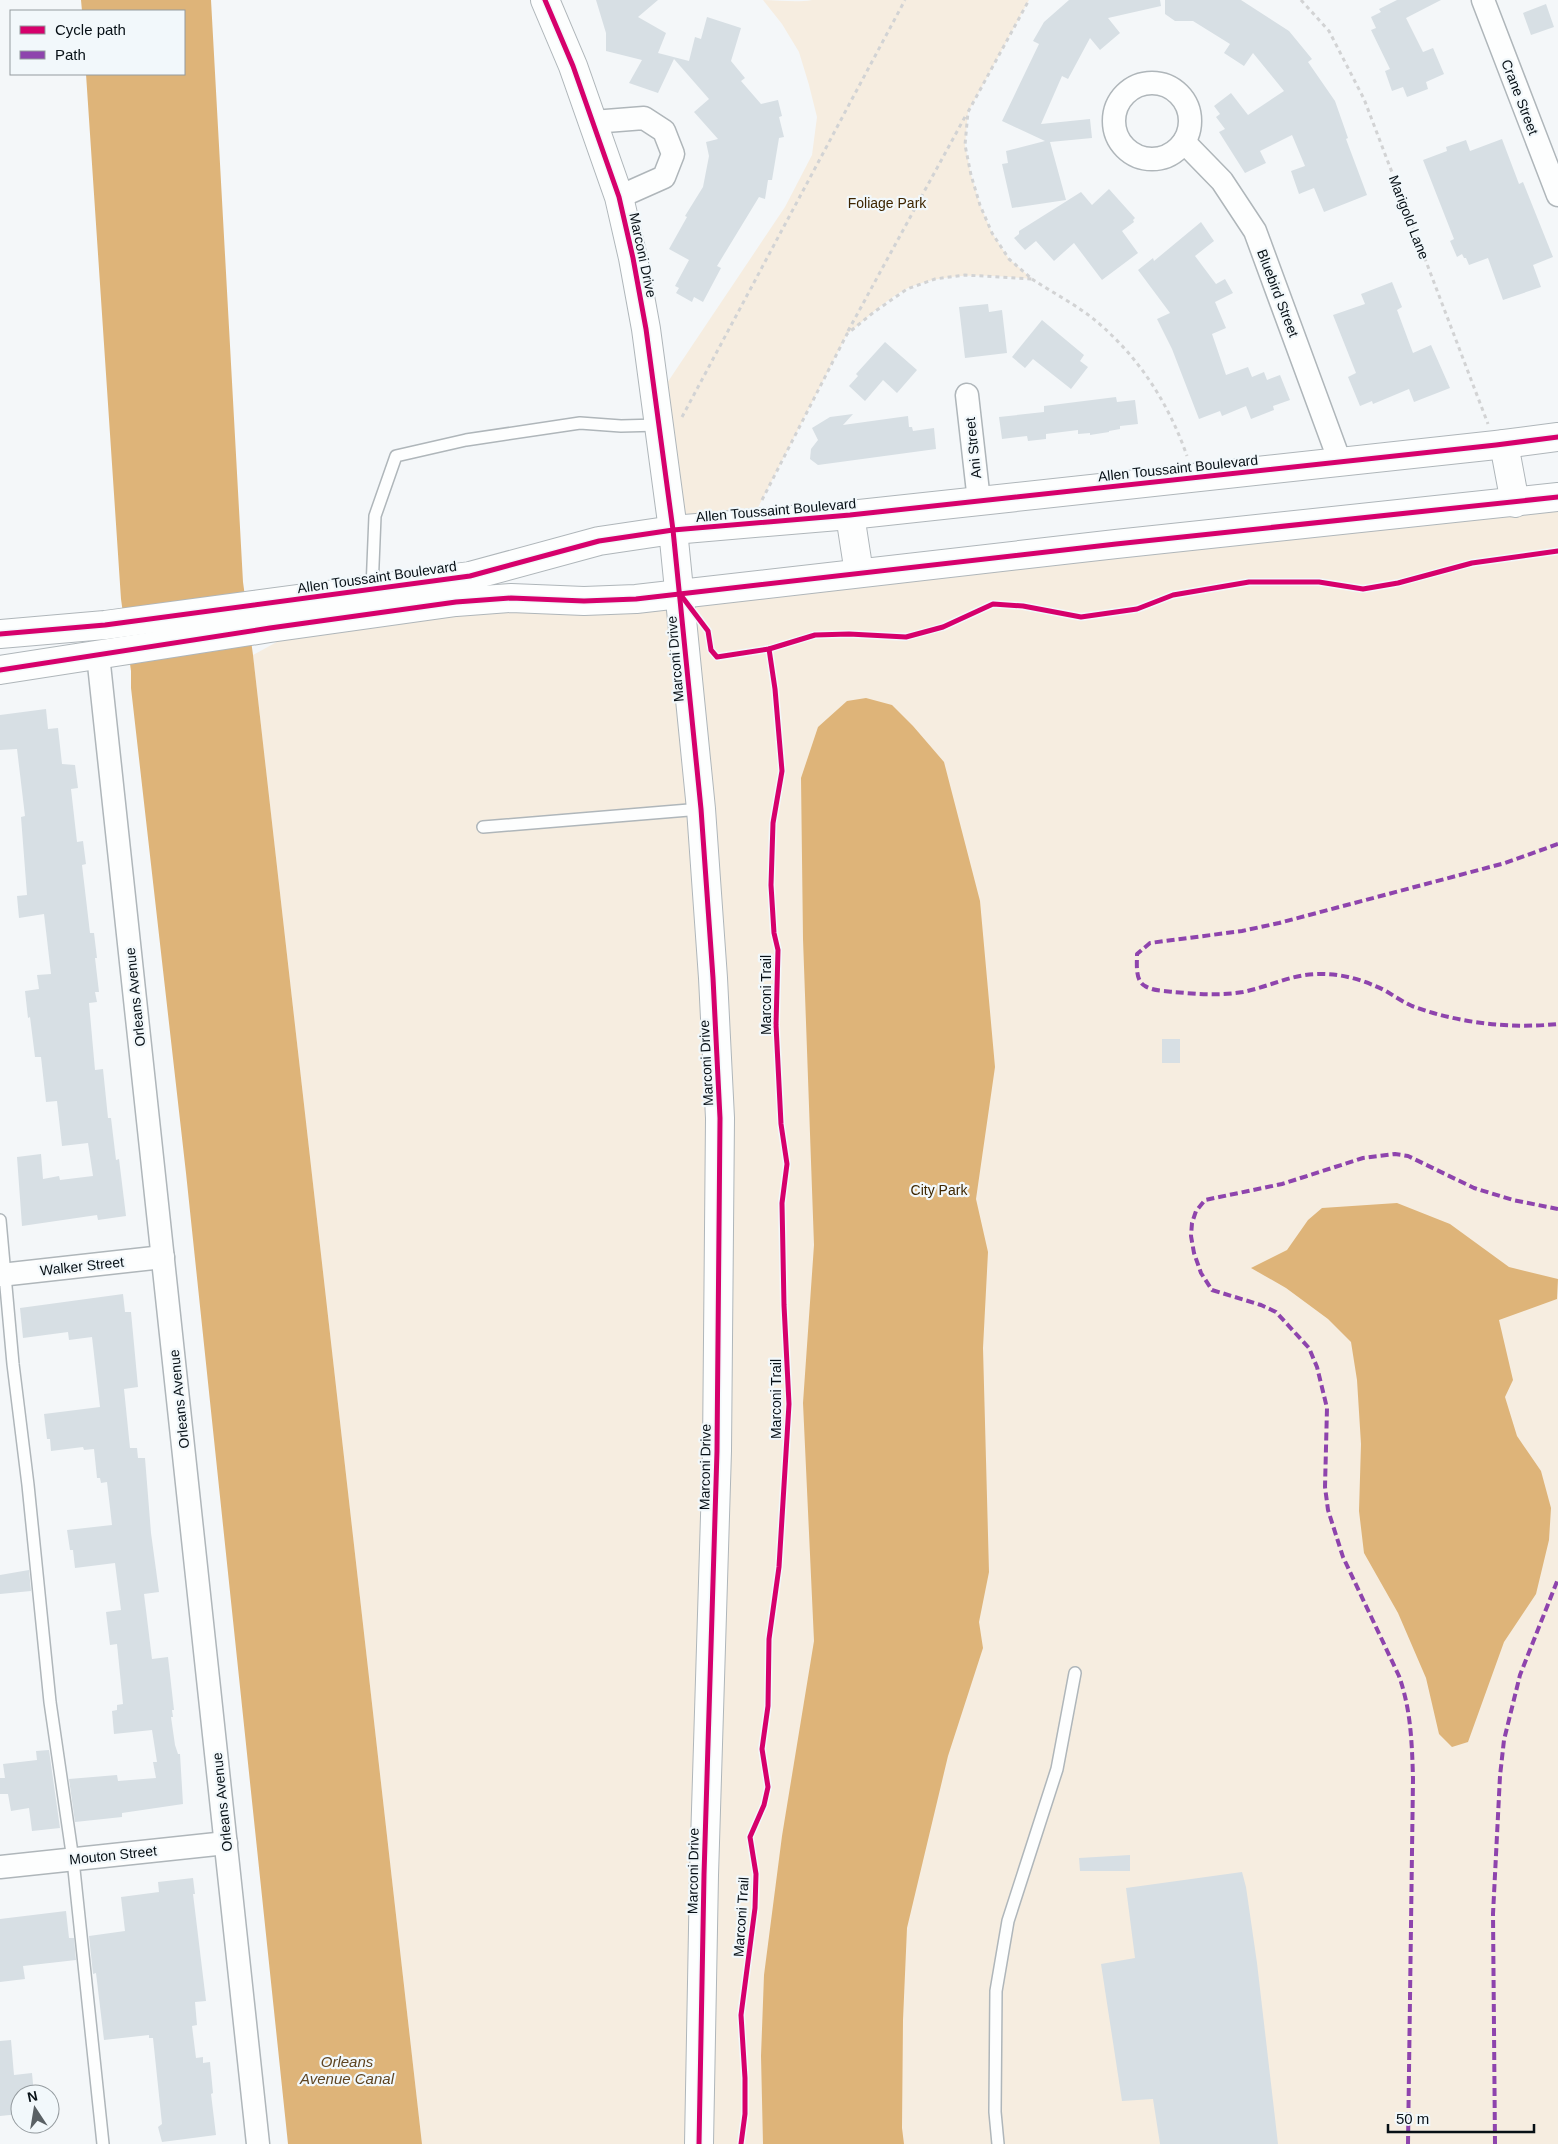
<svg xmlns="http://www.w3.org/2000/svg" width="1558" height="2144" font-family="Arial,sans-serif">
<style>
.green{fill:#f6ede0}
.water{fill:#deb479}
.building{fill:#d7dfe4}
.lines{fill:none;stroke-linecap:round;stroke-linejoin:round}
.lane-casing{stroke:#afb6ba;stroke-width:14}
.street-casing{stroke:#afb6ba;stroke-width:25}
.secondary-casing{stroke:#afb6ba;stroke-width:30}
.path{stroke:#d2d3d4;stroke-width:3;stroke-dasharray:4 4;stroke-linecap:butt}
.lane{stroke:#fdfefe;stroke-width:11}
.street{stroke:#fdfefe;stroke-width:22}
.secondary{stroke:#fdfefe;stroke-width:28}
.quiet{stroke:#8e44ad;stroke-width:4;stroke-dasharray:8 4;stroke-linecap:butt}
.cycleway-casing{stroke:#f2f8fb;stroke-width:8}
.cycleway{stroke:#d6006c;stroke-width:5}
.labels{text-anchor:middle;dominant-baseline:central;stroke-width:4.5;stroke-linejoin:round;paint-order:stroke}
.street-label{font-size:14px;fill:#071016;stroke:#f2f8fb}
.park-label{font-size:14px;fill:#3e2601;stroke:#f2f8fb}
.water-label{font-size:15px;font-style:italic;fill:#5e4421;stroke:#f2f8fb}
</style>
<rect width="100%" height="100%" fill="#f4f7f9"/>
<g class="green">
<path d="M763,0C780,0 795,3 812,0H1029L968,112L965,145L971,175L980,205L992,233L1009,259L1032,279C990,275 948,271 908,288C886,299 866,319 847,334L749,525L673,530L655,401L785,207L812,155L817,117L809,85L799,52L782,24Z"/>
<path d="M1558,497V2144H422L253,655L315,621L511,598Z"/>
</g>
<g class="water">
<path d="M81,0H211L243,582L253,655L422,2144H288L186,1173L131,688V671L121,599L86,74H184V11H82Z"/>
<path d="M866,698L892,705L913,726L944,762L980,901L995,1067L976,1199L988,1252L983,1348L989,1572L979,1622L983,1648L948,1756L907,1928L903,2020L902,2128L904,2144H763L761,2056L764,1975L782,1836L814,1641L803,1403L814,1245L803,939L801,778L818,727L847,701Z"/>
<path d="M1397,1203L1450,1224L1509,1267L1558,1279L1557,1299L1499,1320L1513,1380L1505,1397L1517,1436L1541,1471L1551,1508L1549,1540L1536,1594L1504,1642L1468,1742L1452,1747L1439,1734L1426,1678L1398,1613L1364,1553L1359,1511L1361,1444L1357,1380L1351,1342L1328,1319L1286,1288L1251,1268L1287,1250L1308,1220L1322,1208Z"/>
</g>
<g class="building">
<path d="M596,0H658L638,17L666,33L658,53L689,61L695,37L701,39L707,17L741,28L731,61L745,78L741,81L761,104L778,100L782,116L779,117L784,137L779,138L772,180H768L765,199L759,197L717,266L721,268L703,302L694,297L692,302L676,293L679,288L675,286L689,260L669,249L687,217L685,216L703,187L709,156L706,142L718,139L694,112L709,99L674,59L658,93L629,83L642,60L606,51V33Z"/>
<path d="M1069,0H1160L1161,6L1108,18L1120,33L1100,50L1090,38L1068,79L1062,76L1041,124L1090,119L1092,138L1050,142L1066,200L1012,208L1002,164L1008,163L1006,151L1045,141L1002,121L1039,44L1033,41L1044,22Z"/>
<path d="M1165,0H1241L1289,31L1312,59L1308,62L1335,101L1348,138L1346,139L1367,195L1324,212L1314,188L1299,194L1291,171L1305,166L1292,135L1260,151L1266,163L1245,173L1219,132L1225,129L1216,117L1220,114L1214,106L1231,93L1248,115L1284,91L1253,53L1244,66L1224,53L1230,44L1193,21H1175L1165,14Z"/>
<path d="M1397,0H1441L1406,18L1423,52L1433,48L1444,74L1426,82L1428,89L1407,97L1403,87L1392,91L1385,71L1390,69L1371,30L1376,28L1371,17L1381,12L1379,9Z"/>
<path d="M1546,4L1554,27L1531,35L1523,13Z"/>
<path d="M1502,139L1519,184L1523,182L1553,257L1533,265L1541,287L1503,300L1488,258L1469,265L1466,258H1464L1462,254L1457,257L1450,241L1454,239L1423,160L1447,151L1446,147L1466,140L1470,151Z"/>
<path d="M1109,189L1135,218L1133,220L1134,222L1122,231L1138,253L1102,280L1074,243L1054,261L1036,241L1025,250L1014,238L1019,234V231L1081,192L1092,205Z"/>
<path d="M1201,222L1214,241L1195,256L1216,284L1225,279L1233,293L1215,302L1226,328L1212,334L1226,375L1248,367L1252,377L1264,372L1267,380L1280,375L1290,400L1273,406L1274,410L1251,419L1246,406L1222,416L1220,411L1199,419L1172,349L1157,319L1170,313L1138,270L1153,258L1154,261Z"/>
<path d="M1392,282L1402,307L1397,310L1413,353L1431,345L1450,388L1414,402L1409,389L1373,404L1372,401L1360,406L1348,377L1356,373L1333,315L1365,304L1361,294Z"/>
<path d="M988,304L989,312L1002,310L1007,353L965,358L959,307Z"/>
<path d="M1042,320L1084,355L1080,361L1088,367L1071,389L1033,359L1025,368L1012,357Z"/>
<path d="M885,342L917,370L897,393L883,380L865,401L849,386L858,376L856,374Z"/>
<path d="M1116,397L1117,402L1135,400L1138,424L1120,426V429L1109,431V432L1090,435V433L1078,434V430L1046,434V439L1028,441L1027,436L1002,439L999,417L1044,412V406Z"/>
<path d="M853,414L843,425L908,416L909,427H912L913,431L934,428L936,449L818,465L810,459L811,449L818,440L812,428L830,417Z"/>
<path d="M46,709L48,729L58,728L62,764L75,765L78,788L71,789L77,842L83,841L86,864L82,865L90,933H94L97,958H95L99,992H95L97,1002L89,1003L95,1070L103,1069L108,1118H111L116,1160L119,1159L126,1216L98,1220L97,1215L22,1226L17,1157L41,1154L43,1179L59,1176L60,1180L93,1176L88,1143L62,1146L57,1101L46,1102L41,1057H35L30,1017L28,1018L25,991L39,989L37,975L51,974L44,914L19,918L17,896L27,895L21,817L25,816L17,749L0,750V715Z"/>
<rect x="1162" y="1039" width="18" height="24"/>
<path d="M123,1294L125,1312H131L138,1387L124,1389L130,1448H137L138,1458H145L151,1533L159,1592L144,1594L152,1659L168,1657L174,1710H172L173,1717H171L175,1745L178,1754H180L183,1804L122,1813V1817L75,1822L69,1779L117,1775L118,1781L156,1778L153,1762H157L152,1730L114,1734L112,1711L117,1710V1705L123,1704L117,1644L110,1645L106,1612L121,1610L115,1563L75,1568L73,1550H70L67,1530L112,1525L107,1482L101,1483L100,1478H97L94,1449L84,1450L83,1447L51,1451L50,1439H47L44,1414L100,1407L92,1337L69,1340L68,1332L23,1338L20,1308Z"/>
<path d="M29,1570L31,1591L0,1594V1575Z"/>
<path d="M49,1750L60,1828L32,1831L29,1808L11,1811L8,1794H0V1778H5L3,1764L37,1760L36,1751Z"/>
<path d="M1130,1855V1871H1080L1079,1858Z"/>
<path d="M1242,1872L1246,1887L1257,1963L1278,2144H1160L1153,2099L1122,2101L1101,1964L1135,1958L1126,1888Z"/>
<path d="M193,1878L195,1894H193L206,2001L195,2002L197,2025L192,2026L196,2058L203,2057V2063L210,2062L213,2093L211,2094L216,2135L162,2142L158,2127L162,2124L153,2038H149V2035L104,2040L96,1973L93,1974L89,1936L125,1931L121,1897L159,1892L158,1882Z"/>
<path d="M66,1911L69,1938H74L76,1960L23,1966L25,1979L0,1982V1919Z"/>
<path d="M11,2040L14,2075L32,2073L34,2094H20V2114L0,2116V2041Z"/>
</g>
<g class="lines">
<defs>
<g id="lane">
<path d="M372,589L375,516L396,456L466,440L580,423L621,426L659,425"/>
<path d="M483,827L701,809"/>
<path d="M0,1220L13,1364L28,1485L50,1702L73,1860L103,2144"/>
<path d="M998,2144L995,2112L996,1991L1008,1921L1057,1769L1075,1673"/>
</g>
<g id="street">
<path d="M1483,0L1558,195"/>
<circle cx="1152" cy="121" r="38"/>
<path d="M593,122L644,118L664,131L673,154L664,177L619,197"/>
<path d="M1184,142L1222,181L1255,231L1340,462"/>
<path d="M967,395L979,501"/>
<path d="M98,655L258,2144"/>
<path d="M0,1275L163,1257"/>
<path d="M0,1867L226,1843"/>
</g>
<g id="secondary">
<path d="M545,0L573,66L619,197L633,258L646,329L673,530L701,809L713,978L720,1118L717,1451L704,1875L699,2144"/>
<path d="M1504,444L1515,503"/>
<path d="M850,515L859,573"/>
<path d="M0,634L105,625L470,576L599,541L673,530L850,515L1496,445L1558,437"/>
<path d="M0,670L270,628L456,602L511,598L584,601L636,599L1116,544L1558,497"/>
</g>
</defs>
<use href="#lane" class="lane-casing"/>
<use href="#street" class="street-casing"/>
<use href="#secondary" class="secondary-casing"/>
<g class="path">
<path d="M1301,0L1329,31L1364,99L1488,424"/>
<path d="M1032,279C1053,293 1077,305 1096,321C1139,357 1169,404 1187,456"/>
<path d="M848,331L966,115"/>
<path d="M682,417L905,0"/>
<path d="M762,500L847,334L874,312L907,289L935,279L965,275L1032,279L1009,259L992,233L980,205L971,175L965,145L968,112L1029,0"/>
</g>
<use href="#lane" class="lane"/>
<use href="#street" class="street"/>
<use href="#secondary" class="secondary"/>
<g class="quiet">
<path d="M1558,844L1505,863L1279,923L1242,931L1150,943L1137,954C1137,964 1135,981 1145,986C1153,991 1165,991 1174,992C1197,994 1220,996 1243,992C1268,987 1290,975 1316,974C1341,973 1364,980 1386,991C1394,996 1403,1002 1412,1006C1458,1023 1509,1029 1558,1024"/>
<path d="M1408,2144L1413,1779C1412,1743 1411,1710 1399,1676L1343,1557L1328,1510L1325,1487L1327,1408L1317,1367L1309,1348L1276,1312L1261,1305L1212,1290L1201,1273L1194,1253L1191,1236L1192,1223L1196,1211L1205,1200L1282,1184L1363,1158L1395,1154L1408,1156L1474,1188L1513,1200L1558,1209"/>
<path d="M1495,2144L1493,1914L1500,1776L1504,1740L1520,1675L1558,1579"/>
</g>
<defs>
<g id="cycleway">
<path d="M545,0L573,66L619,197L633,258L646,329L673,530L701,809L713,978L720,1118L717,1451L704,1875L699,2144"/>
<path d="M680,594L708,631L711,650L717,657L769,649L815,635L849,634L906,637L943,627L993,604L1023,606L1081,617L1137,609L1173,595L1249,582H1319L1363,589L1398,583L1472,563L1558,551"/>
<path d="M0,634L105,625L470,576L599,541L673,530L850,515L1496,445L1558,437"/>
<path d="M0,670L270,628L456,602L511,598L584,601L636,599L1116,544L1558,497"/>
<path d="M741,2144L745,2114V2078L741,2015L755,1908L756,1874L750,1837L764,1805L768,1787L762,1749L768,1706L769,1639L779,1567L789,1404L784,1305L782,1203L787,1164L781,1124L776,1025L778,950L774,933L771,885L773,823L782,771L775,689L769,649"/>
</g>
</defs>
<use href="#cycleway" class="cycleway-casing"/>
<use href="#cycleway" class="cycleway"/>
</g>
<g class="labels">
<g class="street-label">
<text transform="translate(1520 97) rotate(69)">Crane Street</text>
<text transform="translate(1409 217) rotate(69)">Marigold Lane</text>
<text transform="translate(643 255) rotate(78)">Marconi Drive</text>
<text transform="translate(1278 293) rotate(69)">Bluebird Street</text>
<text transform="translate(973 448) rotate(-96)">Ani Street</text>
<text transform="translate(1178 468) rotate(-6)">Allen Toussaint Boulevard</text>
<text transform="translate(776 510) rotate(-5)">Allen Toussaint Boulevard</text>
<text transform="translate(377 577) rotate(-8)">Allen Toussaint Boulevard</text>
<text transform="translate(675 659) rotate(-95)">Marconi Drive</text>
<text transform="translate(766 995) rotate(-90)">Marconi Trail</text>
<text transform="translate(135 997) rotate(-96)">Orleans Avenue</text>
<text transform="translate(706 1063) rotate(-93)">Marconi Drive</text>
<text transform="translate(82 1266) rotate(-6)">Walker Street</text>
<text transform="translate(179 1399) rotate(-96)">Orleans Avenue</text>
<text transform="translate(776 1399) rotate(-90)">Marconi Trail</text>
<text transform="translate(705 1467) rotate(-89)">Marconi Drive</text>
<text transform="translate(222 1802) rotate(-96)">Orleans Avenue</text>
<text transform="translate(113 1855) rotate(-6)">Mouton Street</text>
<text transform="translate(693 1871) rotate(-89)">Marconi Drive</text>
<text transform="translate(741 1917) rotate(-86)">Marconi Trail</text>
</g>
<g class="park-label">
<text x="887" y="203">Foliage Park</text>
<text x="939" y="1190">City Park</text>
</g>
<g class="water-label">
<text x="347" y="2061">Orleans<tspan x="347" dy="17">Avenue Canal</tspan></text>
</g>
</g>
<rect x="10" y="10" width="175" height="65" fill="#f2f8fb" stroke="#949b9f"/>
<rect x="20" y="26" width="25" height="8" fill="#d6006c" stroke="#949b9f"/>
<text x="55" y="35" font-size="15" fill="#071016">Cycle path</text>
<rect x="20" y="51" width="25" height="8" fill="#8e44ad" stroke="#949b9f"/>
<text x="55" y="60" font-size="15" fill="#071016">Path</text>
<g transform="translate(35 2109) rotate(348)"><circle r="24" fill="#f2f8fb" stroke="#949b9f"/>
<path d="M0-4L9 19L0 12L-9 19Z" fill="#5a6165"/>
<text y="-8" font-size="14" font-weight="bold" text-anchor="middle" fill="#071016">N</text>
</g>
<path d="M1388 2124v8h146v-8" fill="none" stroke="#071016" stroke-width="2.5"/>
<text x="1396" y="2124" font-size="15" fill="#071016" stroke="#f2f8fb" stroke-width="4" paint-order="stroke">50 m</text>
</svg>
